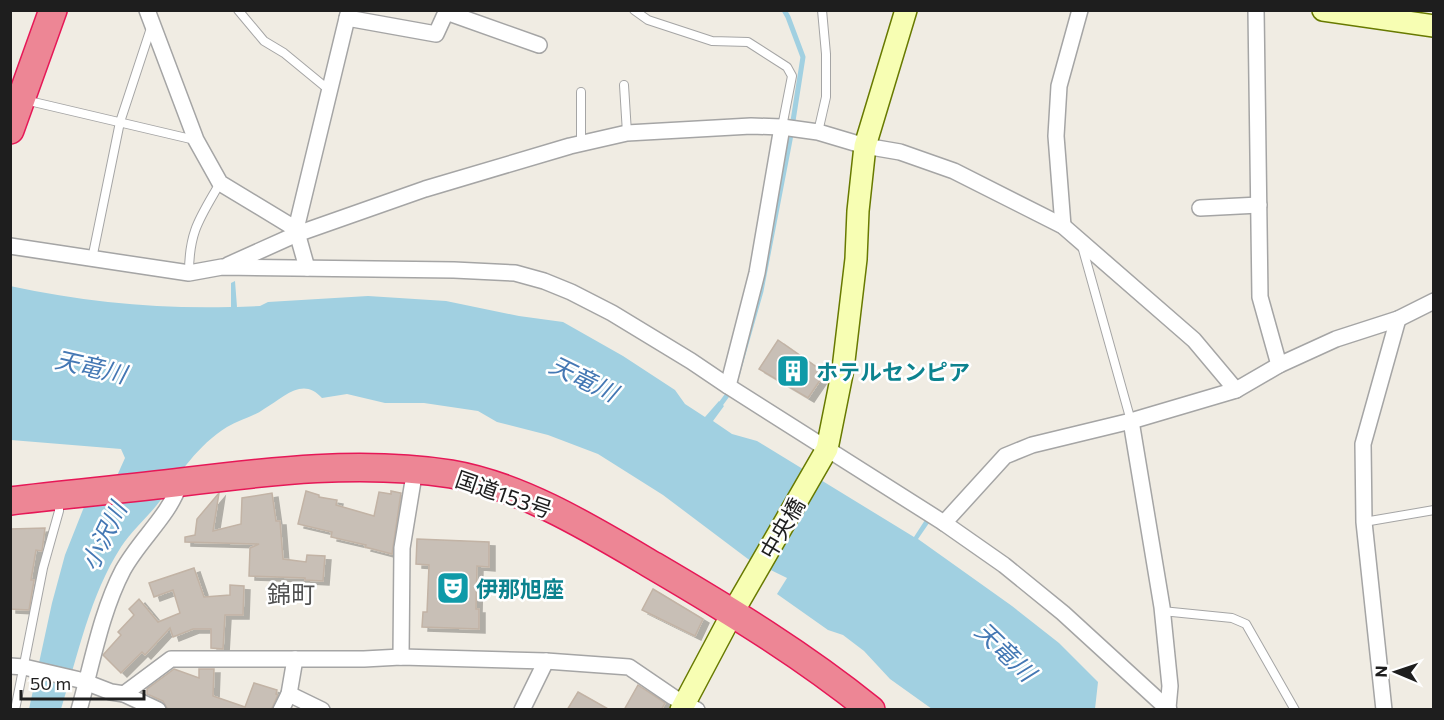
<svg xmlns="http://www.w3.org/2000/svg" width="1444" height="720" font-family="Commissioner,'Noto Sans JP',sans-serif">
<style>
.water{fill:#a1d0e1}
.lines{fill:none;stroke-linecap:round;stroke-linejoin:round}
.stream{stroke:#a1d0e1;stroke-width:5}
.building{fill:#c8bfb6;stroke:#c2b3a5;stroke-width:1.5;filter:url(#shadow)}
.lane-casing{stroke:#a5a5a5;stroke-width:10}
.street-casing{stroke:#a5a5a5;stroke-width:18}
.secondary-casing{stroke:#687a00;stroke-width:24}
.highway-casing{stroke:#e61857;stroke-width:30}
.lane{stroke:#fff;stroke-width:8}
.street{stroke:#fff;stroke-width:15}
.secondary{stroke:#f7feb3;stroke-width:21}
.highway{stroke:#ed8695;stroke-width:27}
.labels{text-anchor:middle;dominant-baseline:central;stroke-width:5;stroke-linejoin:round;paint-order:stroke}
.culture-label{font-size:22px;font-weight:bold;fill:#0d838f;stroke:#fff;text-anchor:start}
.street-label{font-size:22px;fill:#1e1e1e;stroke:#fff}
.water-label{font-size:24px;font-style:italic;fill:#4478b4;stroke:#fff}
.neighbourhood-label{font-size:24px;fill:#515151;stroke:#fff}
</style>
<defs>
<filter id="shadow"><feDropShadow dx="6" dy="4" stdDeviation="0" flood-color="#0004"/></filter>
</defs>
<rect width="100%" height="100%" fill="#f0ece3"/>
<path class="water" d="M235,281L237,307L260,306L268,302L368,296L446,301L519,316L563,322L623,356L675,390L685,404L705,417L719,401L724,406L713,421L732,434L757,441L914,537L925,520L929,523L918,539L1012,606L1059,643L1098,682L1095,709H932L890,679L864,651L843,635L828,630L777,594L787,578L748,559L663,495L598,454L548,435L497,422L478,411L424,403H385L347,394L322,398C303,376 284,397 264,409C253,417 239,420 227,427C198,445 179,474 160,501C148,517 132,530 121,547C90,595 78,655 61,709H29L52,603L65,555L84,507L116,478L125,458L121,449L11,440L10,286C84,302 156,309 231,307V283Z"/>
<g class="lines">
<g class="stream">
<path d="M736,379L761,291L790,140L803,57L788,17L784,10"/>
<path d="M717,409L731,390"/>
</g>
</g>
<g class="building">
<path d="M778,340L825,373L808,398L759,369Z"/>
<path d="M306,491L319,495V497L337,500L336,505L374,516L379,492L391,494V491L401,493L392,554L365,547L366,545L331,537L332,532L298,524Z"/>
<path d="M219,493L213,531L241,524L242,498L272,493L276,521H280L283,559L306,562L307,555L325,556L323,581L305,580V578L249,576L250,548L259,544L185,542V537L195,535L197,519Z"/>
<path d="M45,528L42,551L36,550L31,580H34L29,610L10,609V529Z"/>
<path d="M417,539L489,542V567L477,566L476,609H479V629L422,627L423,612H427L429,565L416,564Z"/>
<path d="M194,568L204,597L230,595V585L244,586L243,615H225L223,649L211,648V629H193L173,637L170,628L145,655L142,652L121,673L103,655L121,635L118,632L134,615L129,609L139,599L158,622L180,613L173,590L154,597L149,583Z"/>
<path d="M653,589L703,619L695,636L642,610Z"/>
<path d="M174,669L199,678V669H214L213,696L245,707L254,683L277,690L276,694L278,695L271,710H168L163,701L147,694V689Z"/>
<path d="M638,685L665,703L661,710H624Z"/>
<path d="M578,692L610,710H567Z"/>
</g>
<g class="lines">
<defs>
<g id="lane">
<path d="M238,10L264,41L284,53L329,90"/>
<path d="M634,10L648,20L712,41L748,42L787,67L792,76L782,127"/>
<path d="M624,85L627,133"/>
<path d="M581,92V143"/>
<path d="M25,100L195,140"/>
<path d="M818,132L826,97V54L822,10"/>
<path d="M1082,246L1131,421"/>
<path d="M92,259L120,122L151,28"/>
<path d="M189,273C189,231 200,218 220,183"/>
<path d="M1364,522L1434,510"/>
<path d="M1162,611L1232,618L1246,624L1295,710"/>
<path d="M15,710L43,568L59,511V500"/>
</g>
<g id="street">
<path d="M147,10L196,140L220,183L296,229"/>
<path d="M1256,10L1260,297L1279,365"/>
<path d="M446,12L539,45"/>
<path d="M347,18L436,34L447,10"/>
<path d="M1200,208L1259,205"/>
<path d="M1063,226L1056,136L1059,86L1080,10"/>
<path d="M10,246L189,273L222,267L454,270L515,273L544,281L571,292L612,313L691,361L728,386L944,523L1004,565L1063,613L1169,710"/>
<path d="M228,265L297,234L425,189L570,146L627,133L751,126L782,127L818,132L865,146L900,152L954,171L1063,226L1194,340L1236,390"/>
<path d="M307,268L296,229L349,10"/>
<path d="M728,386L757,273L782,127"/>
<path d="M1131,421L1162,607L1170,686L1168,708"/>
<path d="M944,523L1005,456L1032,445L1131,421L1236,390L1279,365L1336,339L1398,319L1434,301"/>
<path d="M401,657L402,548L415,469"/>
<path d="M10,666L24,667L80,680L111,692L124,694L158,710"/>
<path d="M124,694L171,659H364L401,657L546,661L629,667L673,697L697,710"/>
<path d="M289,694L322,710"/>
<path d="M79,710C92,664 101,612 123,570C140,539 169,516 180,483"/>
<path d="M281,710L289,694L295,659"/>
<path d="M522,710L546,661"/>
<path d="M1384,710L1364,522L1363,444L1398,319"/>
</g>
<g id="secondary">
<path d="M1323,10L1434,26"/>
<path d="M681,710L733,612L827,449L843,369L856,259L858,211L865,146L906,10"/>
</g>
<g id="highway">
<path d="M10,130L53,10"/>
<path d="M10,501C68,494 125,489 182,482C271,471 362,460 451,474C522,486 593,530 654,566C729,610 803,655 871,710"/>
</g>
</defs>
<use href="#lane" class="lane-casing"/>
<use href="#street" class="street-casing"/>
<use href="#secondary" class="secondary-casing"/>
<use href="#highway" class="highway-casing"/>
<use href="#lane" class="lane"/>
<use href="#street" class="street"/>
<use href="#secondary" class="secondary"/>
<use href="#highway" class="highway"/>
</g>
<defs>
<symbol id="building-square" viewBox="-11 -11 22 22"><rect x="-9" y="-9" width="18" height="18" rx="4" fill="#0f9aa8" stroke="#fff"/><path d="M-4-6H4V6H1V3H-1V6H-4ZM-2.5-4.3h1.7v1.8h-1.7ZM.8-4.3h1.7v1.8H.8ZM-2.5-1h1.7V.8h-1.7ZM.8-1h1.7V.8H.8Z" fill="#fff"/></symbol>
<symbol id="theatre-square" viewBox="-11 -11 22 22"><rect x="-9" y="-9" width="18" height="18" rx="4" fill="#0f9aa8" stroke="#fff"/><path d="M-5-5.5Q0-4 5-5.5V0Q5 5 0 6Q-5 5-5 0ZM-3.3-2.5H-1v1.5H-3.3ZM1-2.5H3.3v1.5H1ZM-2.8 1Q0 5.5 2.8 1Z" fill="#fff"/></symbol>
</defs>
<g fill-rule="evenodd">
<use href="#building-square" x="774" y="352" width="38" height="38"/>
<use href="#theatre-square" x="434" y="569" width="38" height="38"/>
</g>
<g class="labels">
<g class="culture-label">
<text x="816" y="371">ホテルセンピア</text>
<text x="476" y="588">伊那旭座</text>
</g>
<g class="street-label">
<text transform="translate(504 494) rotate(19)">国道153号</text>
<text transform="translate(782 528) rotate(-60)">中央橋</text>
</g>
<g class="water-label">
<text transform="translate(91 366) rotate(13)">天竜川</text>
<text transform="translate(584 378) rotate(26)">天竜川</text>
<text transform="translate(103 536) rotate(-64)">小沢川</text>
<text transform="translate(1006 651) rotate(44)">天竜川</text>
</g>
<g class="neighbourhood-label">
<text x="291" y="593">錦町</text>
</g>
</g>
<rect width="1444" height="720" fill="none" stroke="#1e1e1e" stroke-width="24"/>
<g transform="translate(1396 672) rotate(272)" stroke="#ffffff" stroke-width="4.5" paint-order="stroke">
<path d="M0-4.5L10 22L0 15L-10 22Z" fill="#1e1e1e"/>
<text y="-9" font-size="16" font-weight="bold" text-anchor="middle" fill="#1e1e1e">N</text>
</g>
<path d="M21 690v9h123v-9" fill="none" stroke="#1e1e1e" stroke-width="3"/>
<text x="30" y="690" font-size="18" fill="#1e1e1e" stroke="#ffffff" stroke-width="4.5" paint-order="stroke">50 m</text>
</svg>
